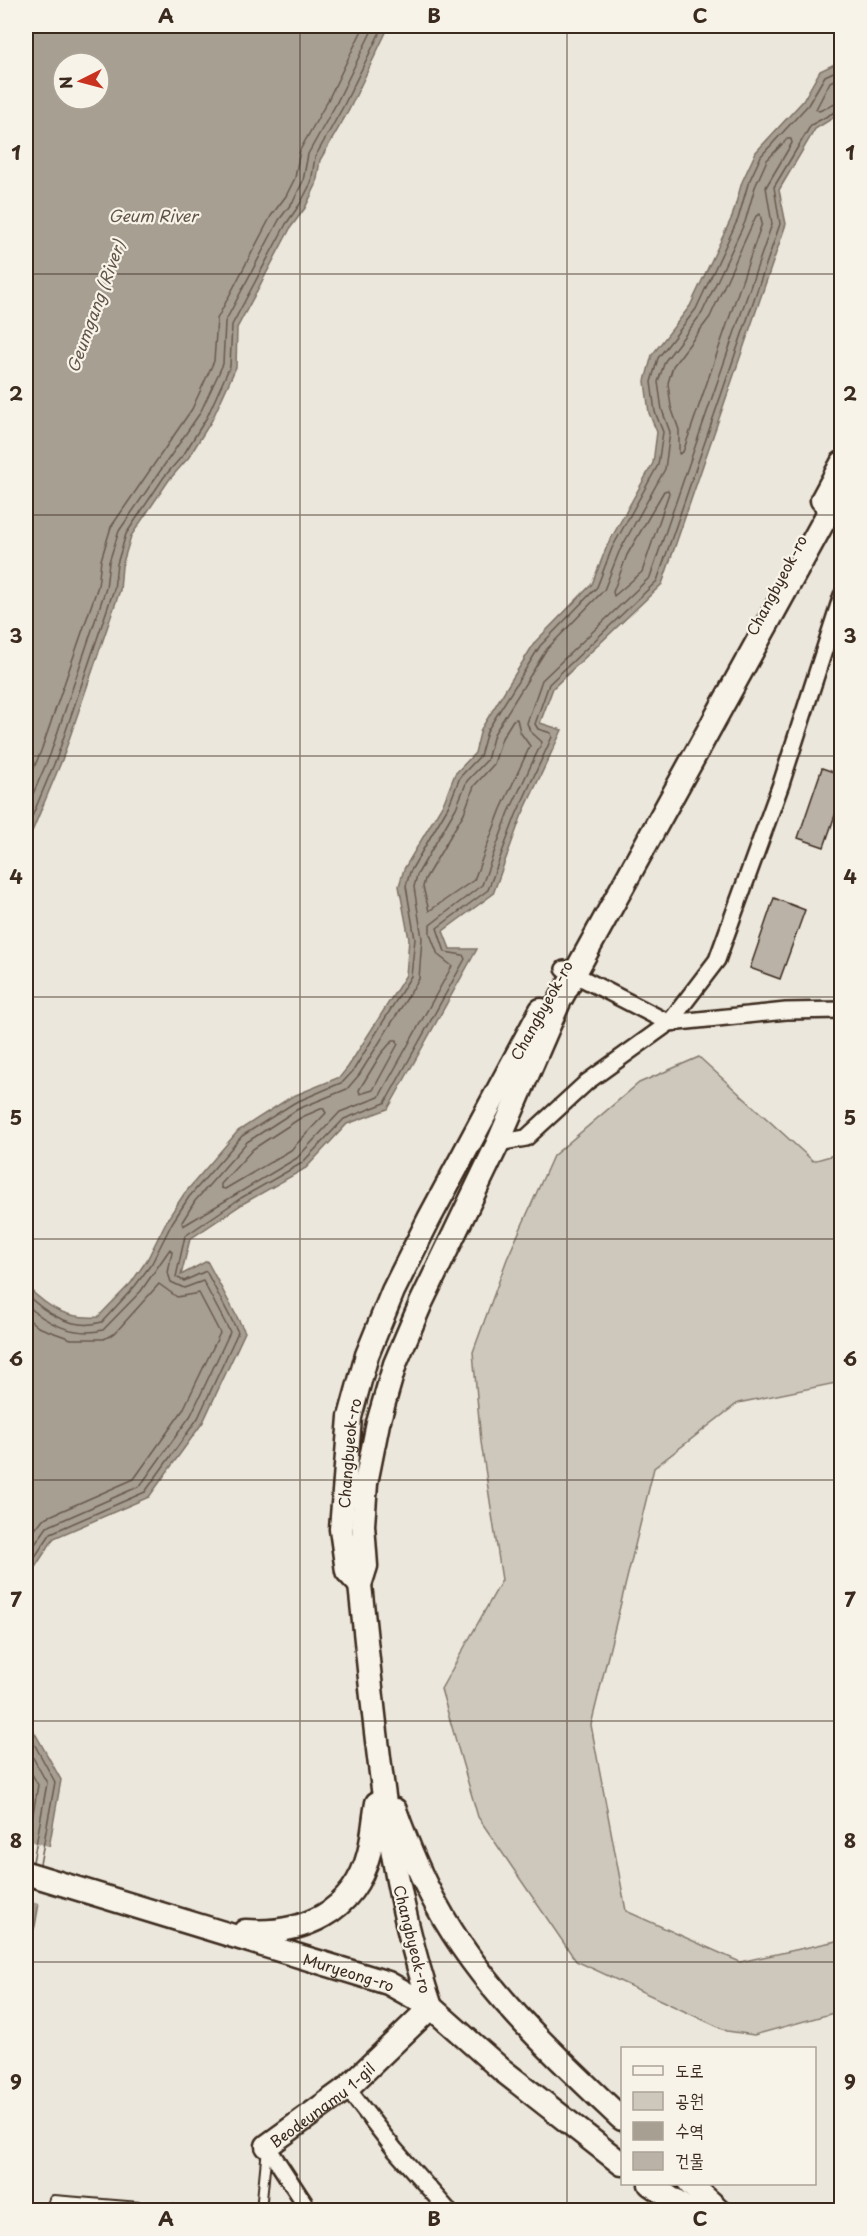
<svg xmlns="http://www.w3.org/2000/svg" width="867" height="2236" font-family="'Playpen Sans','Poor Story',sans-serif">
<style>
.green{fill:#cec8bc;stroke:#84796d;stroke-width:1.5}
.water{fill:#a89f93;stroke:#7c7064;stroke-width:1.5;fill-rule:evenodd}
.pier{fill:#ece7dc}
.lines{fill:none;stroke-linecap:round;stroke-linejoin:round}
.shore{stroke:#67594d;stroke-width:1.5}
.building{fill:#bab2a7;stroke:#3b2a1e;stroke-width:1.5}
.lane-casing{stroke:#3b2a1e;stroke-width:12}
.street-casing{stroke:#3b2a1e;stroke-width:20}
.secondary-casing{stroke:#3b2a1e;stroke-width:27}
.lane{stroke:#f7f3e8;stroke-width:8}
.street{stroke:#f7f3e8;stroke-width:15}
.secondary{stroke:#f7f3e8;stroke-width:22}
.grid{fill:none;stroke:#3b2a1e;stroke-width:1.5;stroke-opacity:0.55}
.labels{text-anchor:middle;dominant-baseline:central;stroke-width:4.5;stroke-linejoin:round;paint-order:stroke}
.street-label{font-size:15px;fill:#3b2a1e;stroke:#f7f3e8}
.water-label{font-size:16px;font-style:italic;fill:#615347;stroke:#f7f3e8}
.neatline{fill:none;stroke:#3b2a1e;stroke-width:2}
.grid-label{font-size:20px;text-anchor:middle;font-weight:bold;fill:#3b2a1e}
</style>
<rect width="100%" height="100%" fill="#ece7dc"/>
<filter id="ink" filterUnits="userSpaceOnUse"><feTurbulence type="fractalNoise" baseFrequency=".0167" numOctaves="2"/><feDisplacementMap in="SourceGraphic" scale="12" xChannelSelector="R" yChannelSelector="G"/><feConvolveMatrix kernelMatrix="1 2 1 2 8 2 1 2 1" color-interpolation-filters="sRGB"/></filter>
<g filter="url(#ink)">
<path class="green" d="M699,1057L813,1161L841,1153V1382L738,1403L654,1468L591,1725L626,1911L740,1962L841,1940V2011L754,2035L727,2031L576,1961L478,1817L441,1689L502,1580L481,1442L473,1352L507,1259L553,1156L639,1083Z"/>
<g class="water">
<path d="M26,26H389L349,110L320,160L316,185L305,208L291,227L237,328L236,367L212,420L189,457L169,480L131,536L122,566L120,590L62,760L26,846ZM63,63H99V99H63Z"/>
<path d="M841,61V113L815,129L779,190L786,224L662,584L553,688L540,723L562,730L521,817L493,894L443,931L450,949H477L388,1109L347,1124L306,1168L244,1203L190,1239L181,1275L207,1261L245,1332L203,1422L149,1497L54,1538L26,1581V1286C49,1308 65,1319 98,1317L131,1283L147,1260L167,1220L184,1194L238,1131L291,1097L340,1077L348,1067L406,975L409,939L399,886L404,869L444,802L455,774L475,753L481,729L535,642L592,584L607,546L653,463L657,432L649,413L645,381L652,355L690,306L732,217L742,182L756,152L803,101L820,71Z"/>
<path d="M26,1717L61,1780L35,1926L26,1951Z"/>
</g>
<path class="pier" d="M26,1840L52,1847L42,1905L26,1900Z"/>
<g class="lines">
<g class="shore">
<path d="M842,76L830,82L816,109L819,111L842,101"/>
<path d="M787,139H791L792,143L766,187L772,224L650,577L542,680L527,723L530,731L542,742L509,812L482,885L430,925V934L438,955L452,966L379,1097L340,1112L297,1158L183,1226L182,1222L195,1201L247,1142L298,1109L347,1089L359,1075L419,979L422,938L414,887L417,875L456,808L467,781L487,760L494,734L546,650L604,590L619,552L665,469L670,432L662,410L658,382L665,361L702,313L745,222L755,187L767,160Z"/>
<path d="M760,214L762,223L683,452L679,454V430L671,407L668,383L673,366L710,317L756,216Z"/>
<path d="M668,490L669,493L642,572L614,596L613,592L627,555L664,491Z"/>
<path d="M517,719L520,732L530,746L501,809L474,880L429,911L423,887L425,879L464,813L474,786L494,764L502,738L513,720Z"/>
<path d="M26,787L41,751L98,586L101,560L111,527L192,409L214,361L217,319L271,216L286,196L295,178L300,150L328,100L364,26"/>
<path d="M26,810L50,755L106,588L109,562L119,531L200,413L223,364L225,322L279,220L294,200L303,181L308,154L336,104L374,26"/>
<path d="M26,831L57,757L114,589L117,564L126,534L164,477L184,454L207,417L230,366L232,325L286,224L300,204L311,183L315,157L343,107L383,26"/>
<path d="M393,1040H397L398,1044L373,1090L360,1094L359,1090L381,1054Z"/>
<path d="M323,1108L326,1113L291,1150L225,1189L221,1188V1184L253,1149L302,1117Z"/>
<path d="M26,1294C45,1313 73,1331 102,1322L135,1286L152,1263L172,1223L189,1197L242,1136L294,1103L343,1082L353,1071L411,976L415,939L406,886L410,872L449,805L460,777L480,756L487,731L540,646L597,587L612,548L658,465L663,432L655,412L651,382L658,358L696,309L738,219L748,184L761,156L808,105L825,76L842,68"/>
<path d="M26,1304C46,1324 75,1337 103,1330L141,1291L170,1249L172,1252L168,1273L171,1282L184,1288L203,1281L230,1332L191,1415L140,1486L47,1527L26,1557"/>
<path d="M26,1317L38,1327L71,1339H104L115,1333L159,1284L177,1297L199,1293L220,1333L183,1410L134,1479L43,1519L26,1541"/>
<path d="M26,1570L51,1533L145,1492L198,1418L238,1332L206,1271L184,1281L176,1277L185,1236L241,1198L302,1163L344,1119L385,1103L465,959L463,955L445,952L437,928L488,890L516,815L552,737L551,733L538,729L535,724L549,684L657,581L780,224L774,187L811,125L842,108"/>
<path d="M26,1729L55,1782L40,1864"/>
<path d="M26,1745L47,1783L33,1862"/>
<path d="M26,1763L38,1785L26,1853"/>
</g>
</g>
<g class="building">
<path d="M822,768L842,775V795L824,847L798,838Z"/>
<path d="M774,898L805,910L780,979L750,968Z"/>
</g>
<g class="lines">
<defs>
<g id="lane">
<path d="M50,2210L54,2200L176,2210"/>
<path d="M261,2210L267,2148"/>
</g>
<g id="street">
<path d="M564,969L669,1023L786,1011L842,1010"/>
<path d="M498,1143L526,1138L587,1082L669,1023L717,960L781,784L842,595"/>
<path d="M347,2088L395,2150L448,2210"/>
<path d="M267,2146L309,2210"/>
</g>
<g id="secondary">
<path d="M822,500L842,463"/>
<path id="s1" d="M360,1585L347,1571L341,1529L350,1417L367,1355L393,1291L429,1219L541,1010"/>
<path d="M395,1810C407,1843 420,1876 437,1906C482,1989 555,2056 622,2119"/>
<path id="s2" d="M26,1873L388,1983L431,2007L502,2070L622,2164"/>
<path d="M245,1931C302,1935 354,1913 369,1853C373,1837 374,1819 377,1803"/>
<path d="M431,2007C385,1872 376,1727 360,1585L366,1566L363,1525L366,1483L378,1423L395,1364L421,1303L498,1143L559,1002L842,488"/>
<path id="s3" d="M267,2146L347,2088L431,2007"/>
<path d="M650,2184L688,2210"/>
<path d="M690,2184L719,2210"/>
</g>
</defs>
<use href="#lane" class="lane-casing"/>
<use href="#street" class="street-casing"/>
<use href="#secondary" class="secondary-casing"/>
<use href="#lane" class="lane"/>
<use href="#street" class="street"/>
<use href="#secondary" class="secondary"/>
</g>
</g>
<path class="grid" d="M300,26V2210M567,26V2210M26,274H842M26,515H842M26,756H842M26,997H842M26,1239H842M26,1480H842M26,1721H842M26,1962H842"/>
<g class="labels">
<g class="street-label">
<text transform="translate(776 585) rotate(-62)">Changbyeok-ro</text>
<text transform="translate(541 1010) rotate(-61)">Changbyeok-ro</text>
<text stroke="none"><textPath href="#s1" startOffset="138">Changbyeok-ro</textPath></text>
<text transform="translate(413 1939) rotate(76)">Changbyeok-ro</text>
<text stroke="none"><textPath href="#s2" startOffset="338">Muryeong-ro</textPath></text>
<text stroke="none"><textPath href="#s3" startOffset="69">Beodeunamu 1-gil</textPath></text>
</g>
<g class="water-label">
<text x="153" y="215">Geum River</text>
<text transform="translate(95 306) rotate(-70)">Geumgang (River)</text>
</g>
</g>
<rect width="867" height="2236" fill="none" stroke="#f7f3e8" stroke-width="66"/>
<rect x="621" y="2047" width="195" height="138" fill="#f7f3e8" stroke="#aca397" stroke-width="1.5"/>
<rect x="633" y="2066" width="30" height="9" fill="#f7f3e8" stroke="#aca397" stroke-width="1.5"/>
<text x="675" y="2077" font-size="18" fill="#3b2a1e">도로</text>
<rect x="633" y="2092" width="30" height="18" fill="#cec8bc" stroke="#aca397" stroke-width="1.5"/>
<text x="675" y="2107" font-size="18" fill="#3b2a1e">공원</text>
<rect x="633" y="2122" width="30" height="18" fill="#a89f93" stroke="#aca397" stroke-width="1.5"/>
<text x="675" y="2137" font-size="18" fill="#3b2a1e">수역</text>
<rect x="633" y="2152" width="30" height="18" fill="#bab2a7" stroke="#aca397" stroke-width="1.5"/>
<text x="675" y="2167" font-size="18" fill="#3b2a1e">건물</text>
<g transform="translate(81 81) rotate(264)"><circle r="28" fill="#f7f3e8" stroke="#aca397" stroke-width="1.5"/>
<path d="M0-4.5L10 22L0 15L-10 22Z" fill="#c8321e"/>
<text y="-9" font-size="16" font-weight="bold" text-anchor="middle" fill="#3b2a1e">N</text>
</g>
<rect x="33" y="33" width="801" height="2170" class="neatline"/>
<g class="grid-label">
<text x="166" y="23">A</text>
<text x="434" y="23">B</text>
<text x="700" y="23">C</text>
<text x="16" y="160">1</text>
<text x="850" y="160">1</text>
<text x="16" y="401">2</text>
<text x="850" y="401">2</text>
<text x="16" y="643">3</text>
<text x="850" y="643">3</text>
<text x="16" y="884">4</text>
<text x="850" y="884">4</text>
<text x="16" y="1125">5</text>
<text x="850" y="1125">5</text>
<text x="16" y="1366">6</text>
<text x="850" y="1366">6</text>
<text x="16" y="1607">7</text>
<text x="850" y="1607">7</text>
<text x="16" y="1848">8</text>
<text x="850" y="1848">8</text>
<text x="16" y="2089">9</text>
<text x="850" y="2089">9</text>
<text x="166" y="2226">A</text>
<text x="434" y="2226">B</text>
<text x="700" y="2226">C</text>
</g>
</svg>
